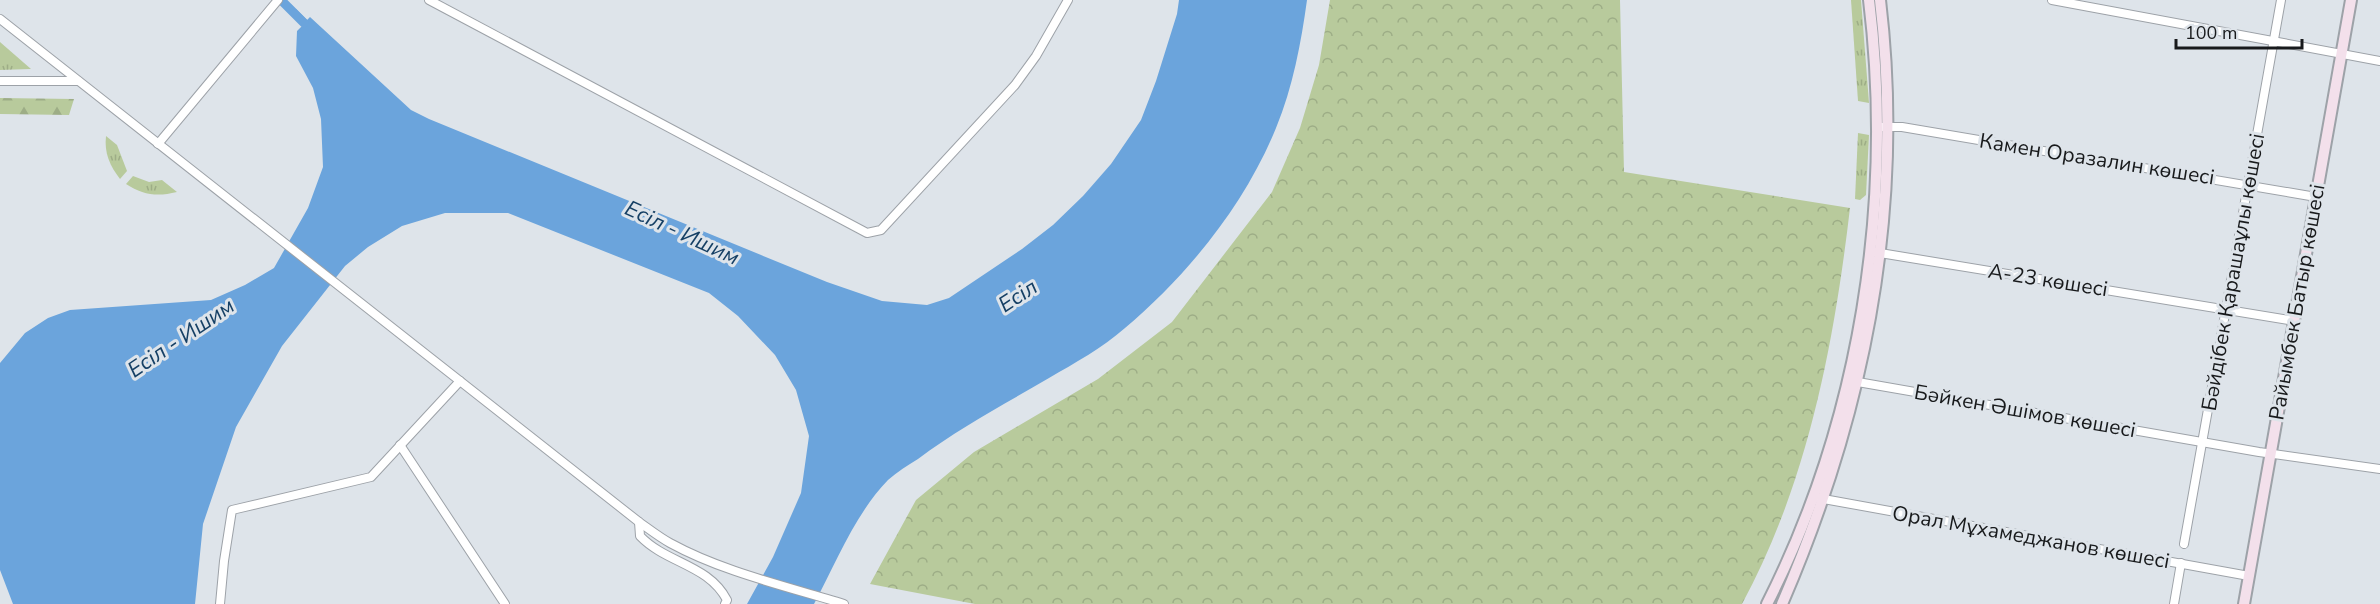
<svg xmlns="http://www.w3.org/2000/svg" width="2380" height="604" font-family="'Nunito Sans',sans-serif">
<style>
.grass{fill:url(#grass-tufts)}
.forest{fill:url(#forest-firs)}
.park{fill:url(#park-crowns)}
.water{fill:#6ba4dc}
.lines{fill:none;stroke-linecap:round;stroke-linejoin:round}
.canal{stroke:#6ba4dc;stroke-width:9}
.street-casing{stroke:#9da2a8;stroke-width:10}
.secondary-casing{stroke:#9da2a8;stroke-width:14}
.street{stroke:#fff;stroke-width:8}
.secondary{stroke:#f3e0eb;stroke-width:10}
.labels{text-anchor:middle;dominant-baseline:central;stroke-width:6;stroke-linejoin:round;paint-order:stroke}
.street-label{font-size:21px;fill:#181a1c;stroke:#dee4ea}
.water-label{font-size:22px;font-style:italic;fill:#164065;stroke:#dee4ea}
</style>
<defs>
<pattern id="grass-tufts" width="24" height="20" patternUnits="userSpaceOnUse" patternTransform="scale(1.5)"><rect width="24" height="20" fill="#b8ca9c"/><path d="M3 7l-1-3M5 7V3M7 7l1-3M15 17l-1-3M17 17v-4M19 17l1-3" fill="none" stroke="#9dad86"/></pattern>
<pattern id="forest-firs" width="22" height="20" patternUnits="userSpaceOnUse" patternTransform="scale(1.5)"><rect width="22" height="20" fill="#b8ca9c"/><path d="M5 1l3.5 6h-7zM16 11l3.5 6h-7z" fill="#9dad86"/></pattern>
<pattern id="park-crowns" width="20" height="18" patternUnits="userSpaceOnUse" patternTransform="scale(1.5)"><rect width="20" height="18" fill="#b8ca9c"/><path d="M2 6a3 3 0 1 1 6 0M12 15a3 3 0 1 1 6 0" fill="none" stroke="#9dad86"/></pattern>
</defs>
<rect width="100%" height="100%" fill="#dee4ea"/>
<g class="grass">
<path d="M1851,0H1861L1869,103L1858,101Z"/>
<path d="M0,42L31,69L0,70Z"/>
<path d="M1858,133L1869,135L1866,195L1860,200L1855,199Z"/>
<path d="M106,136L117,145L127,171L120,179C110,166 104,153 106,136Z"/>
<path d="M133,176L149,182L162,180L177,192C157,197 143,195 126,184Z"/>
</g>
<path class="forest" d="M0,98L74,99L69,115L0,114Z"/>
<path class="park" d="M1330,0H1620L1624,172L1850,208C1834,344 1808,482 1742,604H975L870,584L916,500L974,452L1098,379L1172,322L1272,192L1300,128L1319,65Z"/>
<path class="water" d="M1179,0H1307C1301,43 1293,87 1276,128C1245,204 1188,275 1125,328C1102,348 1075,363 1049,378C1005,404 959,428 918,459C908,465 897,472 888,480C855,514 836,563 814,604H747L773,557L801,493L809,436L796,390L775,355L738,316L709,293L508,213H445L402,226L368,247L345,266L282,346L236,427L203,524L195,604H13L0,570V363L25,333L48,318L70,310L211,300L245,285L274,268L308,208L323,167L321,119L313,88L296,56L297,31L304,24L292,14L296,9L307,20L310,17L411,110L429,119L827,282L882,301L927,305L949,298L1022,249L1053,225L1083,196L1111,164L1141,120L1156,81L1177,14Z"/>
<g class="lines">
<path class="canal" d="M281,0L304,23"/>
<defs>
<g id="street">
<path d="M429,0L867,233L881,230L1015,85L1036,56L1068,0"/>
<path d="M2052,0L2380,61"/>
<path d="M0,19L639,522C649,529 659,537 670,543C723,572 786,586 844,604"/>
<path d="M0,81H78"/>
<path d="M1882,127H1902L2316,197"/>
<path d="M158,144L278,0"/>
<path d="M1874,252L2295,321"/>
<path d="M1852,381L2259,452L2380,469"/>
<path d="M400,445L505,604"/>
<path d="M1818,498L2249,576"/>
<path d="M639,522L640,536C667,564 708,564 727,600L725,604"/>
<path d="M2184,544L2281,0"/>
<path d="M220,604L224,561L232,510L371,477L460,381"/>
<path d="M2174,604L2181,563"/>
</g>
<g id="secondary">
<path d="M1767,604C1860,420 1894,204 1869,0"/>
<path d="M1782,604C1865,412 1905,209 1880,0"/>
<path d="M2244,604L2351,0"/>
</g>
</defs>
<use href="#street" class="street-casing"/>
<use href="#secondary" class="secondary-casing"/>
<use href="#street" class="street"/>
<use href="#secondary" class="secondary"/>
</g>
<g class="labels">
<g class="street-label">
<text transform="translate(2097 159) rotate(9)">Камен Оразалин көшесі</text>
<text transform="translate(2233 272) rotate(-80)">Бәйдібек Қарашаұлы көшесі</text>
<text transform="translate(2048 280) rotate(9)">А-23 көшесі</text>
<text transform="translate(2297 302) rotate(-80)">Райымбек Батыр көшесі</text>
<text transform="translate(2025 411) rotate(10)">Бәйкен Әшімов көшесі</text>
<text transform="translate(2031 537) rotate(10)">Орал Мұхамеджанов көшесі</text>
</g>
<g class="water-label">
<text transform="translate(682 233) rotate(25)">Есіл - Ишим</text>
<text transform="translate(1018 296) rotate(-33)">Есіл</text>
<text transform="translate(181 338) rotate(-34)">Есіл - Ишим</text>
</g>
</g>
<path d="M2176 39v9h126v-9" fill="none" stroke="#181a1c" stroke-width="3"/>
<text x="2185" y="39" font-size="18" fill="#181a1c" stroke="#dee4ea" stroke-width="4.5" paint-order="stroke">100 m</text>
</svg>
